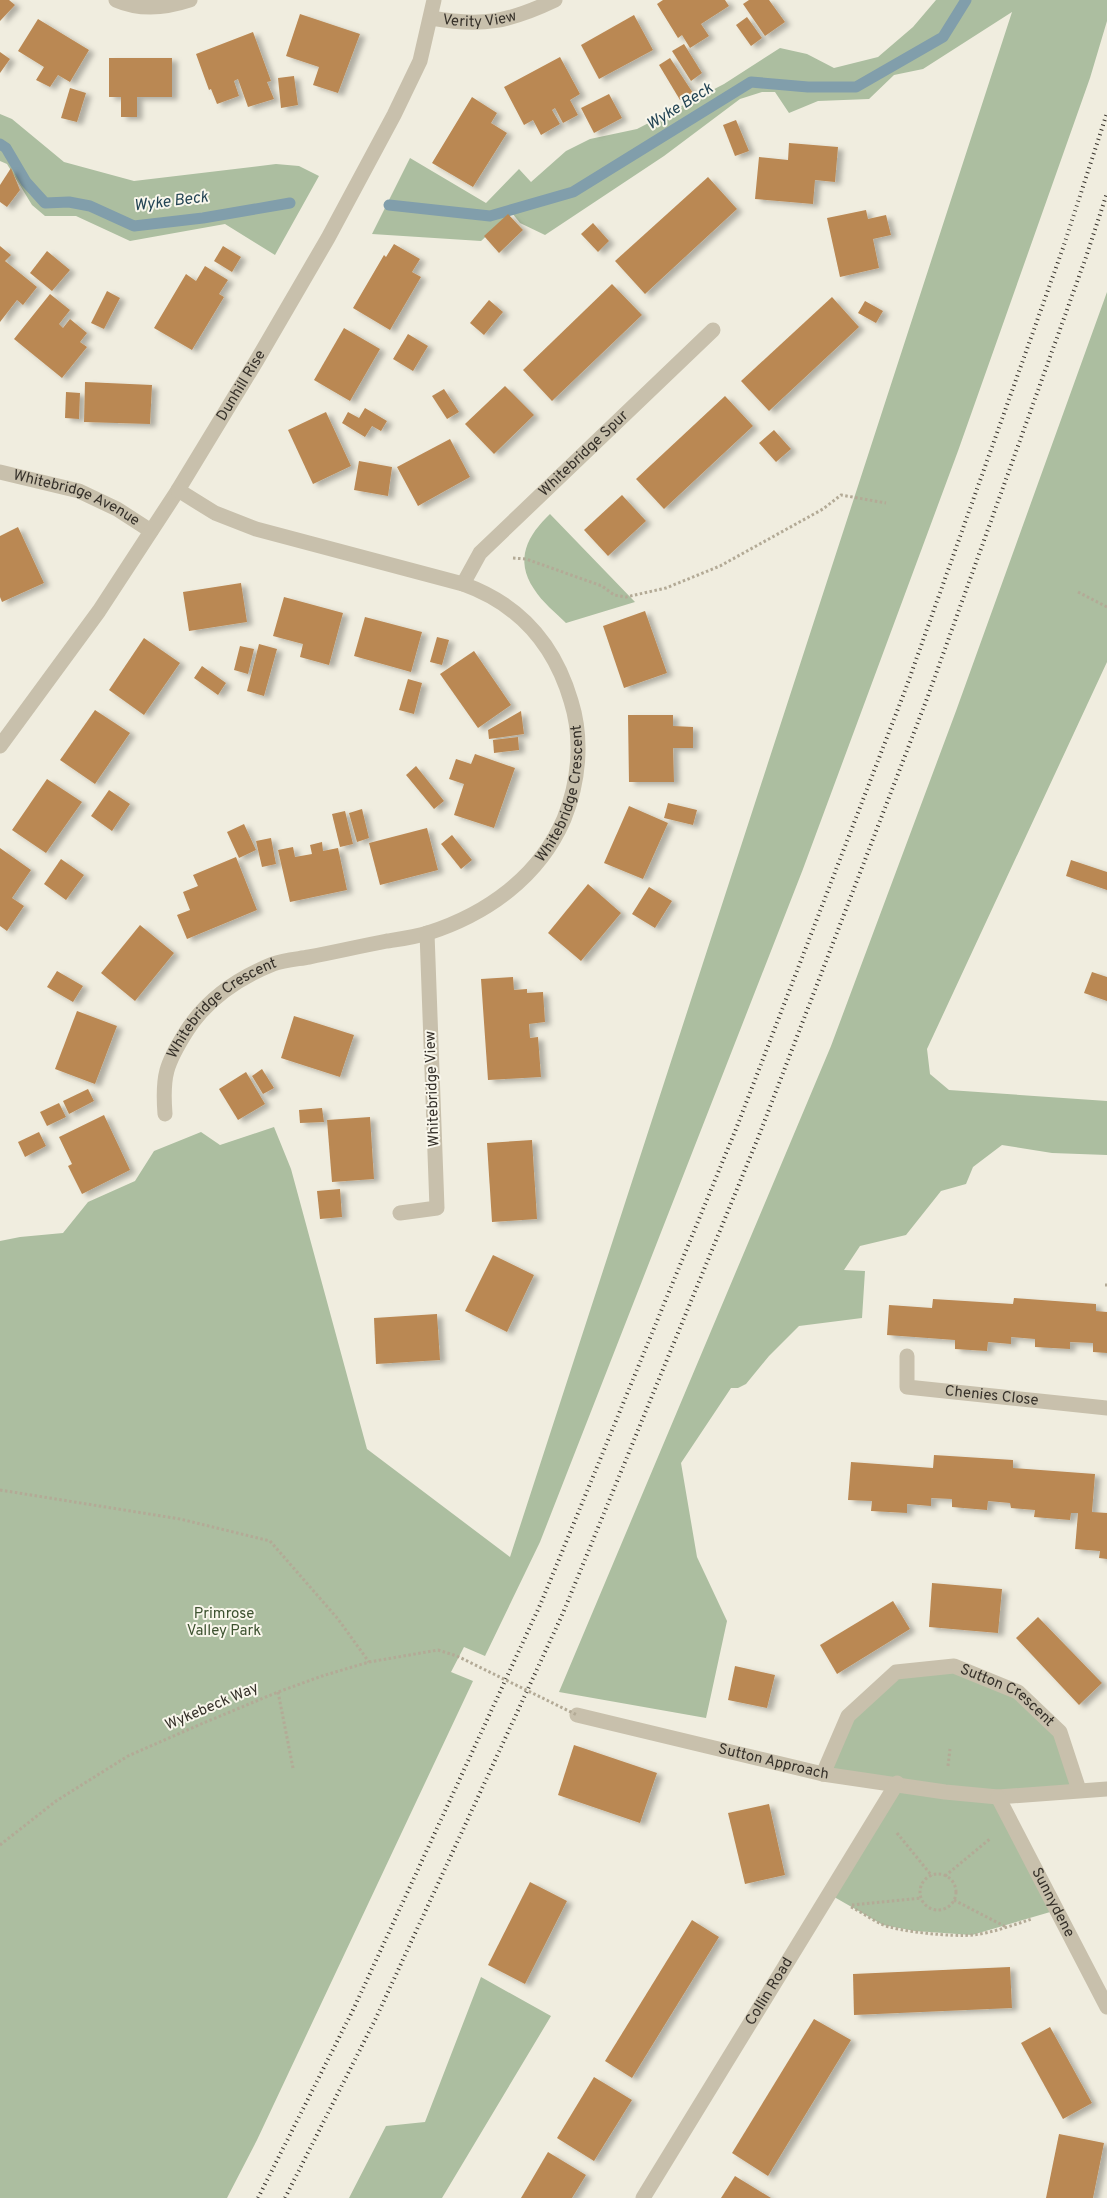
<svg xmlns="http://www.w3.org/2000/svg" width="1107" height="2198" font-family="Overpass,sans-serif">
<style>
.green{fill:#acbea0}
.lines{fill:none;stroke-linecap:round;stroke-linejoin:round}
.stream{stroke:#819eab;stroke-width:11}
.building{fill:#ba8853;filter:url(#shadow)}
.path{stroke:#b3aa96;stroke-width:3;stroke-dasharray:2.5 2.5;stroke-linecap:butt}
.minor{stroke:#c8c0ac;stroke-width:15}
.rail{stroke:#36312a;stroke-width:4;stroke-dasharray:1 4;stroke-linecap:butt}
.path-bridge{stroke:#b3aa96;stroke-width:3;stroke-dasharray:2.5 2.5;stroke-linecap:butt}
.labels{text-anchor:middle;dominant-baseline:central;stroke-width:4;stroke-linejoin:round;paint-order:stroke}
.street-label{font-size:15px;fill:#36312a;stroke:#f8f6eb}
.park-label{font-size:15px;fill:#3d5230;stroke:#f8f6eb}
.water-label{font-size:16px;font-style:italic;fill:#234454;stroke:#f8f6eb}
</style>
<defs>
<filter id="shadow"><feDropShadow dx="5.5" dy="3" stdDeviation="2.5" flood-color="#0004"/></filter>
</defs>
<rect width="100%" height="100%" fill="#f0eddf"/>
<g class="green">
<path d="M936,0H1107V21L1090,78L958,451L803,869L540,1542L485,1656L464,1647L451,1672L473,1681L257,2140L227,2198H0V1241L20,1237L63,1233L88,1202L135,1181L154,1151L201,1132L220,1145L274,1127L291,1169L367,1449L510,1557L1012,12L923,69L894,75L869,99L818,101L789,113L775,92H762L740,99L664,156L545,235L520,223L512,213L481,241L372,234L410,158L486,203L519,169L531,182L566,151L590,139L637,129L724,84L780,48L807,54L834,68L878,57L913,27Z"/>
<path d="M0,114L12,119L64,162L134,181L276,164L299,166L319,176L275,255L225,224L130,241L76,216H45L32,205L7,164L0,161Z"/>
<path d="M1107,292V662L927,1049L930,1074L949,1090L1107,1101V1155L1052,1153L1002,1145L973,1167L966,1184L941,1191L906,1235L860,1246L844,1270L865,1271L862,1318L799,1326L769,1356L746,1384L738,1388H731L681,1463L697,1557L727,1621L706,1718L559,1692L831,1046L956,711Z"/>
<path d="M550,514L635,602L566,623C556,613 542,602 534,589C514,559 528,535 550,514Z"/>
<path d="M954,1666L1018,1692L1060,1732L1079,1790L999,1797L1057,1910L972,1935L915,1931L883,1925L829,1894L896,1783L823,1774L848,1716L896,1672Z"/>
<path d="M481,1977L551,2016L442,2198H349L386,2126L425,2122Z"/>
</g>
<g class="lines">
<g class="stream">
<path d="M0,144L6,148L26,182L45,203L69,202L90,206L134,226L203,218L290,203"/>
<path d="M389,205L490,216L573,192L751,82L808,87H856L943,37L966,0"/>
</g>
</g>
<g class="building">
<path d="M0,0H9L15,5L0,21Z"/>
<path d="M663,0H725L729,6L701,24L709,36L690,48L682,35L678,38L657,4Z"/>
<path d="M749,0H769L785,22L765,36L743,4Z"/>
<path d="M300,14L360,34L338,93L313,85L319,67L286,56Z"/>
<path d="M634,15L653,50L599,79L581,45Z"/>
<path d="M747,17L762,38L751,46L736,25Z"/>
<path d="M38,19L89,50L70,82L58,75L50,87L36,80L44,67L18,51Z"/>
<path d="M253,32L271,81L267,82L274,99L248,107L238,79L234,81L239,96L217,104L211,89L209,90L196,54Z"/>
<path d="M684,44L702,73L691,81L672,51Z"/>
<path d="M0,52L10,59L0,73Z"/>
<path d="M560,57L580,94L570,100L578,115L563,123L555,108L552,110L560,124L541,135L533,120L524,125L504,87Z"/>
<path d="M109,58H172V97H137V117H121V97H109Z"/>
<path d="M670,58L693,93L680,100L659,65Z"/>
<path d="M294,76L298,105L281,108L278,78Z"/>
<path d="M70,88L86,93L77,122L61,118Z"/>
<path d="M609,94L622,118L594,133L581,108Z"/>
<path d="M472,97L497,113L491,123L507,133L473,187L432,163Z"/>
<path d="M736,120L749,151L735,156L723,125Z"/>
<path d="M789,143L838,147L835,182L815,180L813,204L755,199L759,157L788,160Z"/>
<path d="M11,168L20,190L7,207L0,202V185Z"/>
<path d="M708,177L737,209L645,294L615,261Z"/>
<path d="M866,210L868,219L886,215L891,235L873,239L879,268L840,277L827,218Z"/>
<path d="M508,214L523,230L499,253L484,236Z"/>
<path d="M593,223L609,241L598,252L581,234Z"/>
<path d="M394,244L420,259L412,272L421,277L390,330L353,308L384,255L386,257Z"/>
<path d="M0,246L11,255L5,261L37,287L23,305L17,300L0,322Z"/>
<path d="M223,246L241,257L232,272L214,261Z"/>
<path d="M47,251L70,270L52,291L30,273Z"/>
<path d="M205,266L228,280L219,294L224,297L192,350L154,328L186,274L196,281Z"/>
<path d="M612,284L642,315L552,401L523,370Z"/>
<path d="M107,291L120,298L104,329L91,323Z"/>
<path d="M50,294L70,310L59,324L63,328L70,319L87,333L80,342L87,347L62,378L14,339Z"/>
<path d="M832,297L859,327L769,411L741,381Z"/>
<path d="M489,300L503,312L484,335L470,323Z"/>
<path d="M865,301L883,311L876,323L858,313Z"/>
<path d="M344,328L380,349L350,401L314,380Z"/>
<path d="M408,334L428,346L413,371L393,359Z"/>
<path d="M85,382L152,385L150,424L84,422Z"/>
<path d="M505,386L534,415L494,454L465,424Z"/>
<path d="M444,389L459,412L447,419L432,396Z"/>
<path d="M66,392L80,393L79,419L65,418Z"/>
<path d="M725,396L753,426L664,509L636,479Z"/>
<path d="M365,408L387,421L381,431L372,426L365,437L342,423L348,412L359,418Z"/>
<path d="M326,412L351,466L313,484L288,430Z"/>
<path d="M774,430L791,449L776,462L759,443Z"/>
<path d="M450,439L470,477L418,506L397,467Z"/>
<path d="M359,461L392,467L388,496L354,490Z"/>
<path d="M622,495L646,521L608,556L584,530Z"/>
<path d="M18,527L44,583L2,602L0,597V536Z"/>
<path d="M241,583L247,622L189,631L183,592Z"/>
<path d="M284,597L343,613L329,665L300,657L303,644L273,636Z"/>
<path d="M645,611L667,673L624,688L603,626Z"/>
<path d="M365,617L422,632L411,672L354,656Z"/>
<path d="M437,637L449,640L442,665L430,662Z"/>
<path d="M144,638L180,663L144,715L109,690Z"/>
<path d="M259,644L277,649L264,696L247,691Z"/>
<path d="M240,646L254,649L248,674L234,670Z"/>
<path d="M474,651L511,705L478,728L440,674Z"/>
<path d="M202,666L226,683L218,695L194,678Z"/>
<path d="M408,679L422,683L414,714L399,710Z"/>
<path d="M95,710L130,733L95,784L60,760Z"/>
<path d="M521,711L524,734L489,739L488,730Z"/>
<path d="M628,715H673V726L693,727V748H673L674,782H629Z"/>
<path d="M518,737L519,750L494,753L493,740Z"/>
<path d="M475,754L515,768L494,828L454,815L464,784L449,779L456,759L471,764Z"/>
<path d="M416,766L444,801L434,809L406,775Z"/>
<path d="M47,779L82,802L46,853L12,830Z"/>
<path d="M109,790L130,804L112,831L91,816Z"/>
<path d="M668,803L697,810L693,825L664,818Z"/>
<path d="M629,806L668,823L643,879L604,863Z"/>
<path d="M362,809L369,838L357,842L349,813Z"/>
<path d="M345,811L353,844L340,847L332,814Z"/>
<path d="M244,824L256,850L239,858L227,832Z"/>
<path d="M427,828L438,870L380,885L369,843Z"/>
<path d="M452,835L472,860L461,869L441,844Z"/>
<path d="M271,838L276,864L262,867L256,841Z"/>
<path d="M322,842L323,851L338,848L347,890L290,902L278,850L293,847L295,857L312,854L310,845Z"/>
<path d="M0,848L31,870L12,898L24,906L7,931L0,926Z"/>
<path d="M236,857L257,910L187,939L177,915L190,910L183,892L198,886L193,875Z"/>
<path d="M61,859L84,875L66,900L44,884Z"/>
<path d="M1071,860L1107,872V890L1066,876Z"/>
<path d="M588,884L621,913L581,961L548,933Z"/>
<path d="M649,887L672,901L655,928L632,914Z"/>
<path d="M140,925L174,953L135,1001L101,973Z"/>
<path d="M57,971L83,986L73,1002L47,987Z"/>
<path d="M1092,972L1107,977V1001L1084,993Z"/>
<path d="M513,977L514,990L527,989V993L543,992L545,1022L529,1024L530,1038L538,1037L541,1077L488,1080L481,979Z"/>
<path d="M77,1011L117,1026L95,1084L55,1069Z"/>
<path d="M294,1016L354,1035L340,1077L281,1058Z"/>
<path d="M262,1069L274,1088L263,1094L252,1076Z"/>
<path d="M246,1072L265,1104L238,1120L219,1089Z"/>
<path d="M88,1089L94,1101L69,1114L63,1101Z"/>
<path d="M59,1103L66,1117L47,1126L40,1112Z"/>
<path d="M322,1108L324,1122L300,1123L299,1110Z"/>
<path d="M104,1115L130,1170L82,1194L68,1166L72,1164L59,1137Z"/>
<path d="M370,1117L374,1179L332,1182L327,1120Z"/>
<path d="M39,1132L46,1146L25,1157L18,1142Z"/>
<path d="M532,1140L537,1219L492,1222L487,1143Z"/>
<path d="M340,1189L342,1217L320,1219L317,1191Z"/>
<path d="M493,1255L534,1275L507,1332L465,1311Z"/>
<path d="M1014,1298L1096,1304V1311L1107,1312V1353L1093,1352V1343L1070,1342V1349L1035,1347V1339L1011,1337V1344L988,1342L987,1351L955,1349V1340L887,1335L889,1305L932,1308L933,1299L1013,1304Z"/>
<path d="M437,1314L440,1360L376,1364L374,1318Z"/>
<path d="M934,1455L1013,1460V1468L1095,1474L1092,1512L1107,1513V1559L1099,1558L1100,1551L1075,1549L1078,1513H1071L1070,1520L1034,1517L1035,1510L1011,1508L1010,1503L988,1501L987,1510L952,1507V1499L931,1498V1506L907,1504V1513L871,1511L872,1501L848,1500L851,1462L933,1468Z"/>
<path d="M932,1583L1002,1589L998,1633L929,1627Z"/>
<path d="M893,1601L910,1629L837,1674L820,1645Z"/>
<path d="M1038,1617L1102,1683L1079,1705L1016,1638Z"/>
<path d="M735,1666L775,1675L767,1708L728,1700Z"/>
<path d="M574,1745L657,1773L640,1823L558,1795Z"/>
<path d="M769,1804L785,1875L745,1884L728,1813Z"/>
<path d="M530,1882L567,1901L525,1984L488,1965Z"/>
<path d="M692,1920L719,1937L632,2078L605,2061Z"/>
<path d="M1010,1967L1012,2008L854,2015L853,1974Z"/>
<path d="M814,2019L851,2040L768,2176L732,2153Z"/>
<path d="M1050,2027L1092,2103L1063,2119L1021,2043Z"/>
<path d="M594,2077L632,2100L594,2161L557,2138Z"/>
<path d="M1059,2134L1104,2143L1093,2198H1046Z"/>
<path d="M548,2152L586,2175L572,2198H521Z"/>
<path d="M735,2176L771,2198H721Z"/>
</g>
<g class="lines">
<g class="path">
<path d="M513,558L526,559L602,586L614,595L626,597L666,588L720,566L823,509L841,495L886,503"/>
<path d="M1078,592L1107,607"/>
<path d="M1105,1285H1107"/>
<path d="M0,1490L180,1519L270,1541L338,1619L369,1662"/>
<path d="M278,1692L293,1768"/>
<path d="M948,1766L950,1749"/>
<path d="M897,1833L932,1876"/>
<path d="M0,1845L56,1801L128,1756L201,1724L278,1692L322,1676L369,1662L438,1650L457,1656"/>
<circle cx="938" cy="1892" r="18"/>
<path d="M945,1876L991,1838"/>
<path d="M954,1900L1006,1927"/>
<path d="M852,1905L921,1898"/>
<path d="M851,1907C861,1912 871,1919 881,1924C898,1932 954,1937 973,1935C992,1933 1013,1925 1032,1919"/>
</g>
<g class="minor">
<path d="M116,0C139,10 166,8 190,0"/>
<path id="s1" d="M431,18C482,27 509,22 555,0"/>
<path id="s2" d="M0,472L79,491L117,509L151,531"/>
<path id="s3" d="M463,584L480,553L713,330"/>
<path id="s4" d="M0,746L99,611L178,490L257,360L328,238L394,115L420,61L434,0"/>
<path id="s5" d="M165,1114C162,1076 166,1064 186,1032C206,1000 238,978 273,964C284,960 298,959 309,957C335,952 361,946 387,941C400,939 415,937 428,933C487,914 539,877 564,819C579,782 583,739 571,701C554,643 519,604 463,584L256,529L215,513L178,490"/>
<path d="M400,1213L437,1208L427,933"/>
<path id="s6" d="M907,1356V1387L1107,1408"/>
<path id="s7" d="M577,1715L823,1774L945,1792L998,1797L1107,1789"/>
<path id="s8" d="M823,1774L848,1716L896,1672L954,1666L1018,1692L1060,1732L1079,1790"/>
<path id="s9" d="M998,1797L1107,2007"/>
<path id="s10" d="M643,2198L897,1783"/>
</g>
<g class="rail">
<path d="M258,2198L354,2008L541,1603L736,1129L906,688L1063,248L1107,113"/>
<path d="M285,2198L376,2018L563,1613L758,1138L928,696L1086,257L1107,193"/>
</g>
<path class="path-bridge" d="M457,1656L577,1715"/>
</g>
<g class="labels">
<g class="street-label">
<text stroke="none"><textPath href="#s1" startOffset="49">Verity View</textPath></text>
<text stroke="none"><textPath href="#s4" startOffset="434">Dunhill Rise</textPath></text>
<text stroke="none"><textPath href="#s3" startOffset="179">Whitebridge Spur</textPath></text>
<text stroke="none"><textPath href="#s2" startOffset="81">Whitebridge Avenue</textPath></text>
<text stroke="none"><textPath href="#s5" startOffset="564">Whitebridge Crescent</textPath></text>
<text stroke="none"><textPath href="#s5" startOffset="130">Whitebridge Crescent</textPath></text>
<text transform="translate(433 1089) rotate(-92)">Whitebridge View</text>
<text stroke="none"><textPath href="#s6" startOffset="116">Chenies Close</textPath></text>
<text stroke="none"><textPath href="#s8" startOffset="248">Sutton Crescent</textPath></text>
<text transform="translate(212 1707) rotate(-23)">Wykebeck Way</text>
<text stroke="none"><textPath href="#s7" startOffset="202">Sutton Approach</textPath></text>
<text stroke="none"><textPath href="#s9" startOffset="119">Sunnydene</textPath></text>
<text stroke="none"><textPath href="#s10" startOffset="242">Collin Road</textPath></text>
</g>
<g class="park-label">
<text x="224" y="1614">Primrose<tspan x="224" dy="17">Valley Park</tspan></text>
</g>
<g class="water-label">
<text transform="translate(680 107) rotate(-32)">Wyke Beck</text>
<text transform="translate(171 202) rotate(-7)">Wyke Beck</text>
</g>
</g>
</svg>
